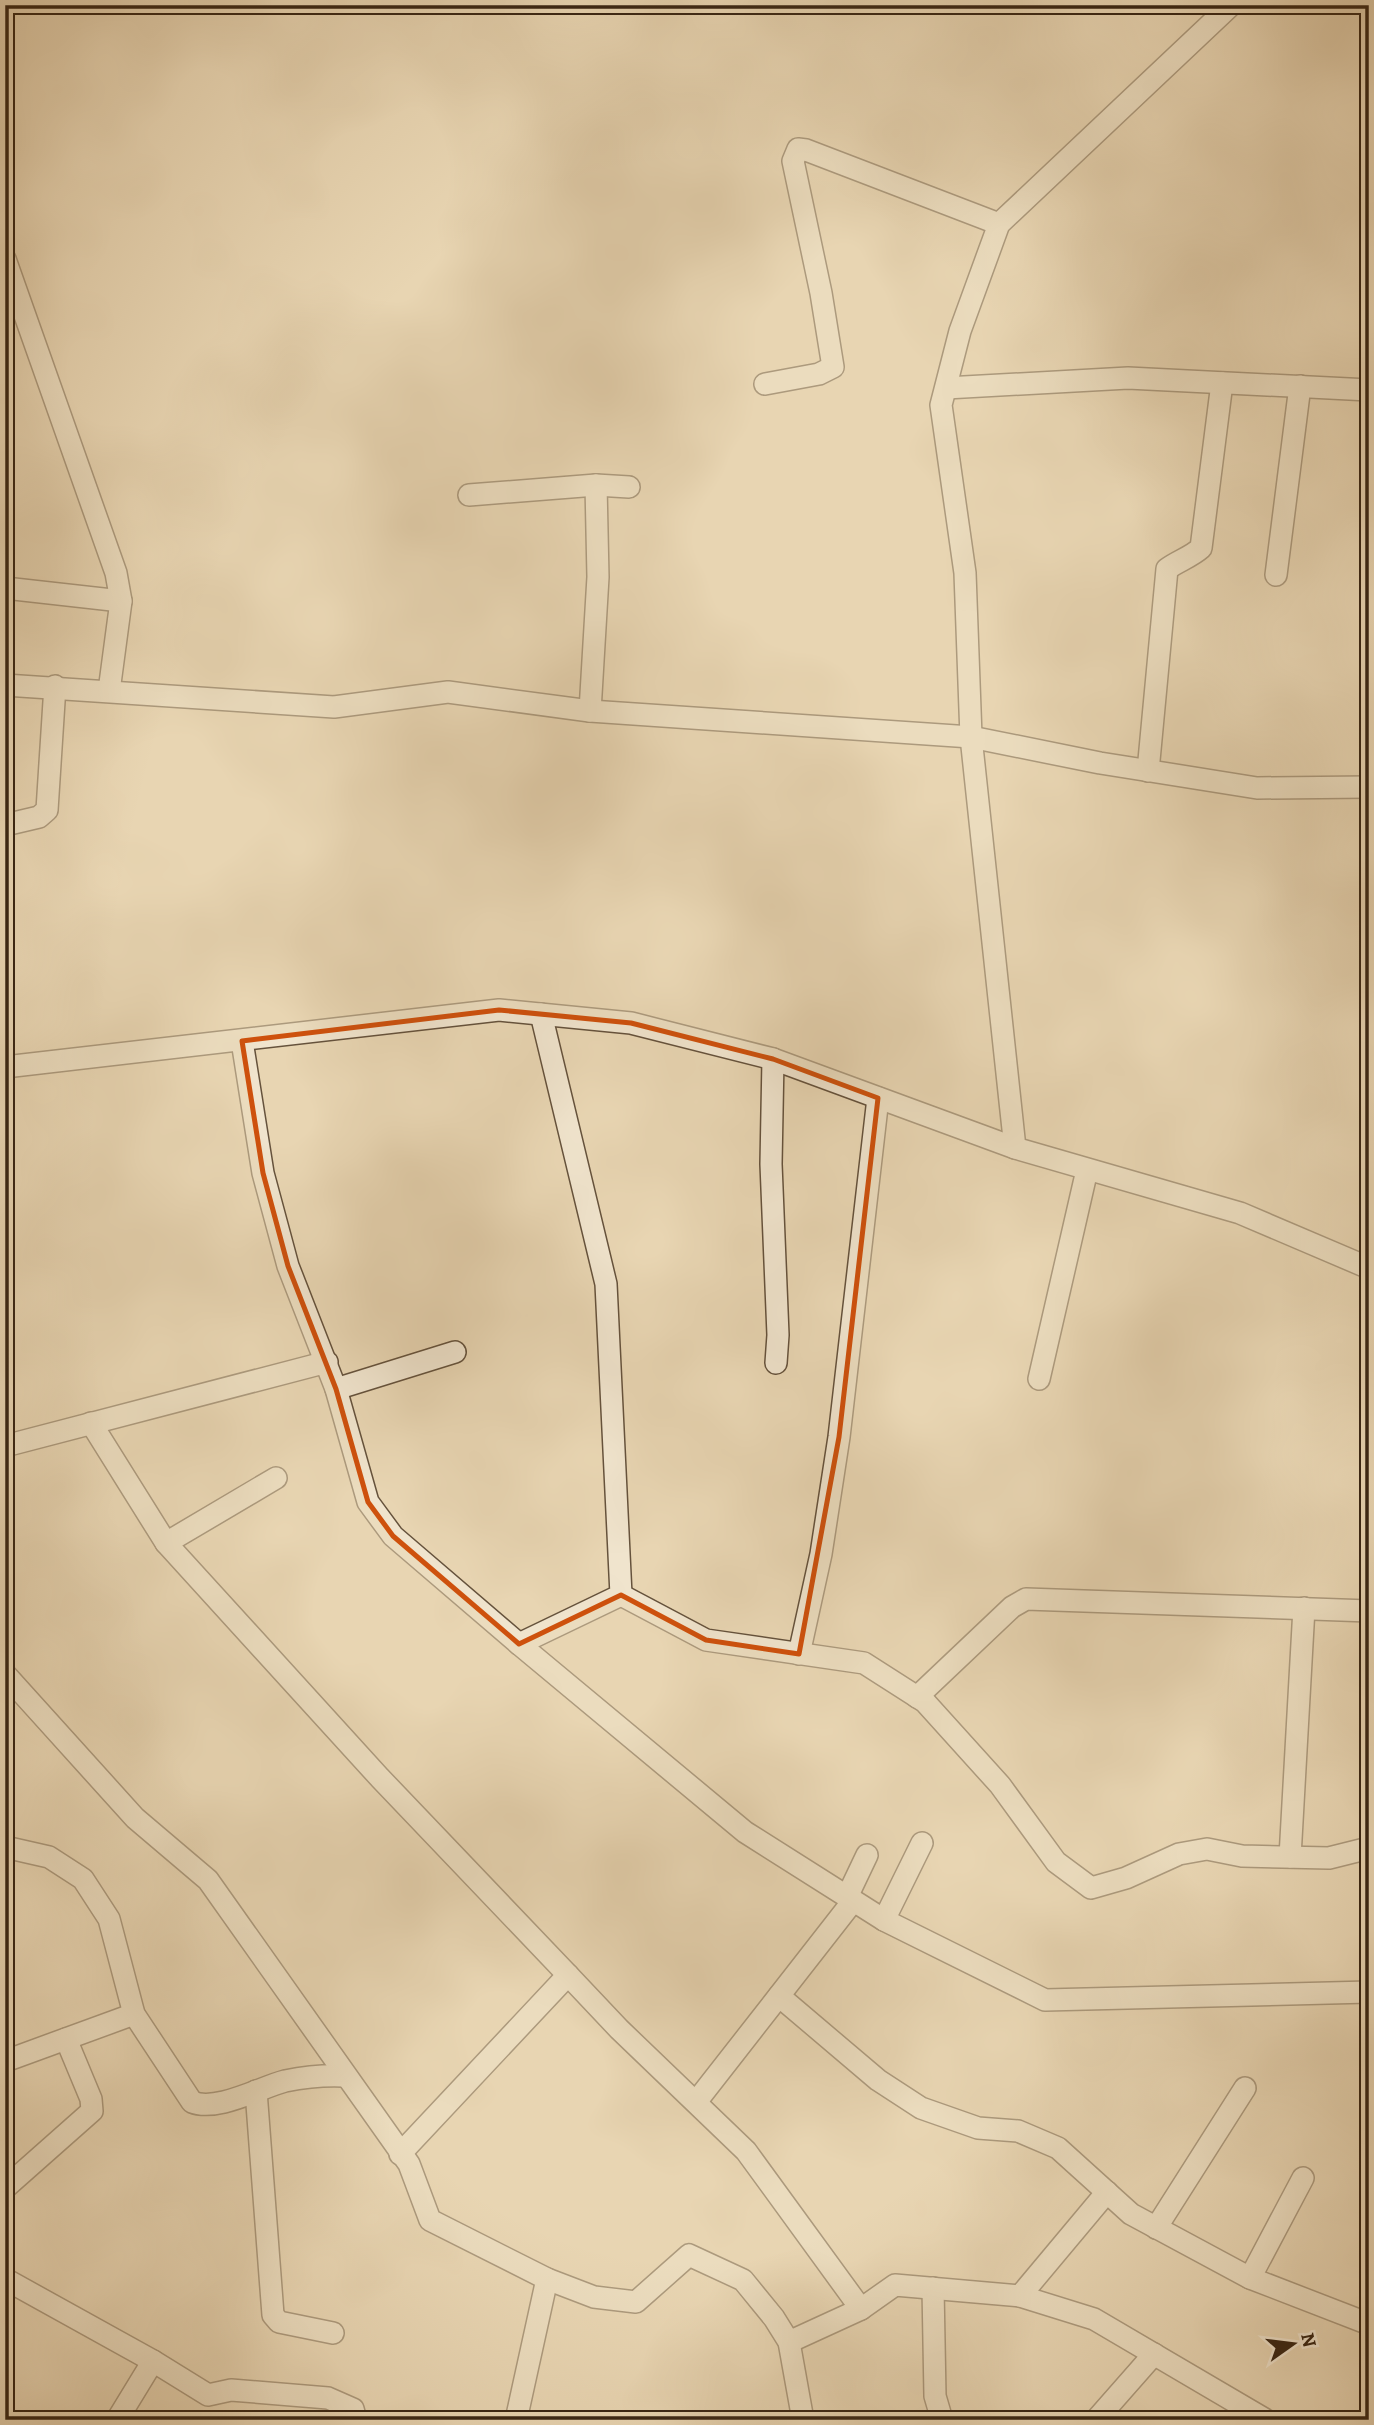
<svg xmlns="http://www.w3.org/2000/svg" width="1374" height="2425" font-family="Alegreya,serif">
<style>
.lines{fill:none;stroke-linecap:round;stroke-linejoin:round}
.minor-casing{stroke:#65523c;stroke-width:24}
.minor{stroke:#f0e4cd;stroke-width:21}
.marked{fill:none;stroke:#ce510d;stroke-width:5;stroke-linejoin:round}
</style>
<rect width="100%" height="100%" fill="#e8d5b2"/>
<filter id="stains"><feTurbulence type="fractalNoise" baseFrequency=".00286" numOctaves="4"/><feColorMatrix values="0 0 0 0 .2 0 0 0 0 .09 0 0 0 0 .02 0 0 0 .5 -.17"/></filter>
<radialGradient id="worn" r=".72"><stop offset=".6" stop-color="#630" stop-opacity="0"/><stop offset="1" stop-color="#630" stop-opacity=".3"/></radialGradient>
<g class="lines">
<defs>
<g id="minor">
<path d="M1231,5L999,224L960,331L941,405L965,573L971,737L1015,1148L1240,1213L1369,1268"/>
<path d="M5,259L116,573L121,601L5,588"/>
<path d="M765,384L819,374L833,367L821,293L793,161L798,149L806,150L999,224"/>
<path d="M946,388L1128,378L1369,390"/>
<path d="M469,495L596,485L629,487"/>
<path d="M1276,575L1300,386"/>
<path d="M5,685L334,707L448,692L590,711L971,737L1100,763L1257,788L1369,787"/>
<path d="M109,691L121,601"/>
<path d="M590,711L598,577L596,485"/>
<path d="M1148,771L1167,569C1178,561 1191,557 1201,548L1222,383"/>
<path d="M5,825L39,817L47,810L55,686"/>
<path d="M242,1041L263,1173L288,1266L336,1389L368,1502L393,1536L519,1644L745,1832L884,1920L1045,2000L1369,1992"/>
<path d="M773,1059L771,1164L778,1335L776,1363"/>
<path d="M5,1067L499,1010L631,1023L773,1059L1015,1148"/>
<path d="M1039,1379L1087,1170"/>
<path d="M336,1389L455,1352"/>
<path d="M91,1423L166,1543L380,1778L568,1975L619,2029L746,2151L861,2309L895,2285L1020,2296L1094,2319L1266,2420"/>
<path d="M5,1446L327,1362"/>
<path d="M166,1543L276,1478"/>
<path d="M621,1595L706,1640L864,1663L925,1702L1000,1785L1056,1862L1091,1888L1126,1878L1179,1854L1207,1849L1242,1856L1329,1858L1369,1848"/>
<path d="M519,1644L621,1595L606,1284L541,1014"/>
<path d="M799,1654L821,1554L839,1437L878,1098"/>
<path d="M5,1674L135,1818L208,1880L409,2164L430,2220L547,2279L594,2297L636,2302L689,2255L743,2280L774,2318L789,2342L803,2420"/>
<path d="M917,1697L1012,1607L1026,1599L1369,1611"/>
<path d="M5,1847L49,1857L83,1879L109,1919L134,2014L192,2102C217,2112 259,2088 285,2081C305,2077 324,2075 344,2076"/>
<path d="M1290,1857L1304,1608"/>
<path d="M847,1897L867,1855"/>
<path d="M884,1920L922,1843"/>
<path d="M779,1996L878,2080L921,2108L978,2128L1018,2131L1058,2148L1131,2214L1250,2278L1369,2324"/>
<path d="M11,2059L134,2014"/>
<path d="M256,2091L273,2315L279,2322L333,2333"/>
<path d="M696,2102L853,1901"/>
<path d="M400,2154L568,1975"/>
<path d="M5,2188L92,2111L91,2099L66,2039"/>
<path d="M1156,2228L1245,2088"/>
<path d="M1250,2278L1303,2178"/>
<path d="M5,2279L153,2361L208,2395L231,2390L328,2398L353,2409L356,2420"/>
<path d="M933,2288L935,2396L942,2420"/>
<path d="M1020,2296L1107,2192"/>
<path d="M789,2342L861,2309"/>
<path d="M117,2420L153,2361"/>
<path d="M516,2420L547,2279"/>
<path d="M1096,2420L1154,2354"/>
</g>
</defs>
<use href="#minor" class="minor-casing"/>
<use href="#minor" class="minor"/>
</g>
<path d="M0 0H1374V2425H0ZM499,1010L631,1023L773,1059L878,1098L839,1437L799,1654L706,1640L621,1595L519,1644L393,1536L368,1502L336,1389L288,1266L263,1173L242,1041Z" fill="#e8d5b2" fill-opacity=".55" fill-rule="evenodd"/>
<path class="marked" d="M499,1010L631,1023L773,1059L878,1098L839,1437L799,1654L706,1640L621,1595L519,1644L393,1536L368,1502L336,1389L288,1266L263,1173L242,1041Z"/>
<rect width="1374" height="2425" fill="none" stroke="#e8d5b2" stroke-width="28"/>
<rect x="7" y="7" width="1360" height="2411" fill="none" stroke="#392614" stroke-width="3.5"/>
<rect x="14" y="14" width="1346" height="2397" fill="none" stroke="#392614" stroke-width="2"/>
<g transform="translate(1293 2344) rotate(76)" stroke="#f0e4cd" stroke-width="5" paint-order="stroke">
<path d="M0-5L12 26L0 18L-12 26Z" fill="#392614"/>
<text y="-10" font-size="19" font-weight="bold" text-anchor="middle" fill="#392614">N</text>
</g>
<rect width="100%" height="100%" filter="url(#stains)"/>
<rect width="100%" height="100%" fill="url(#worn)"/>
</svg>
